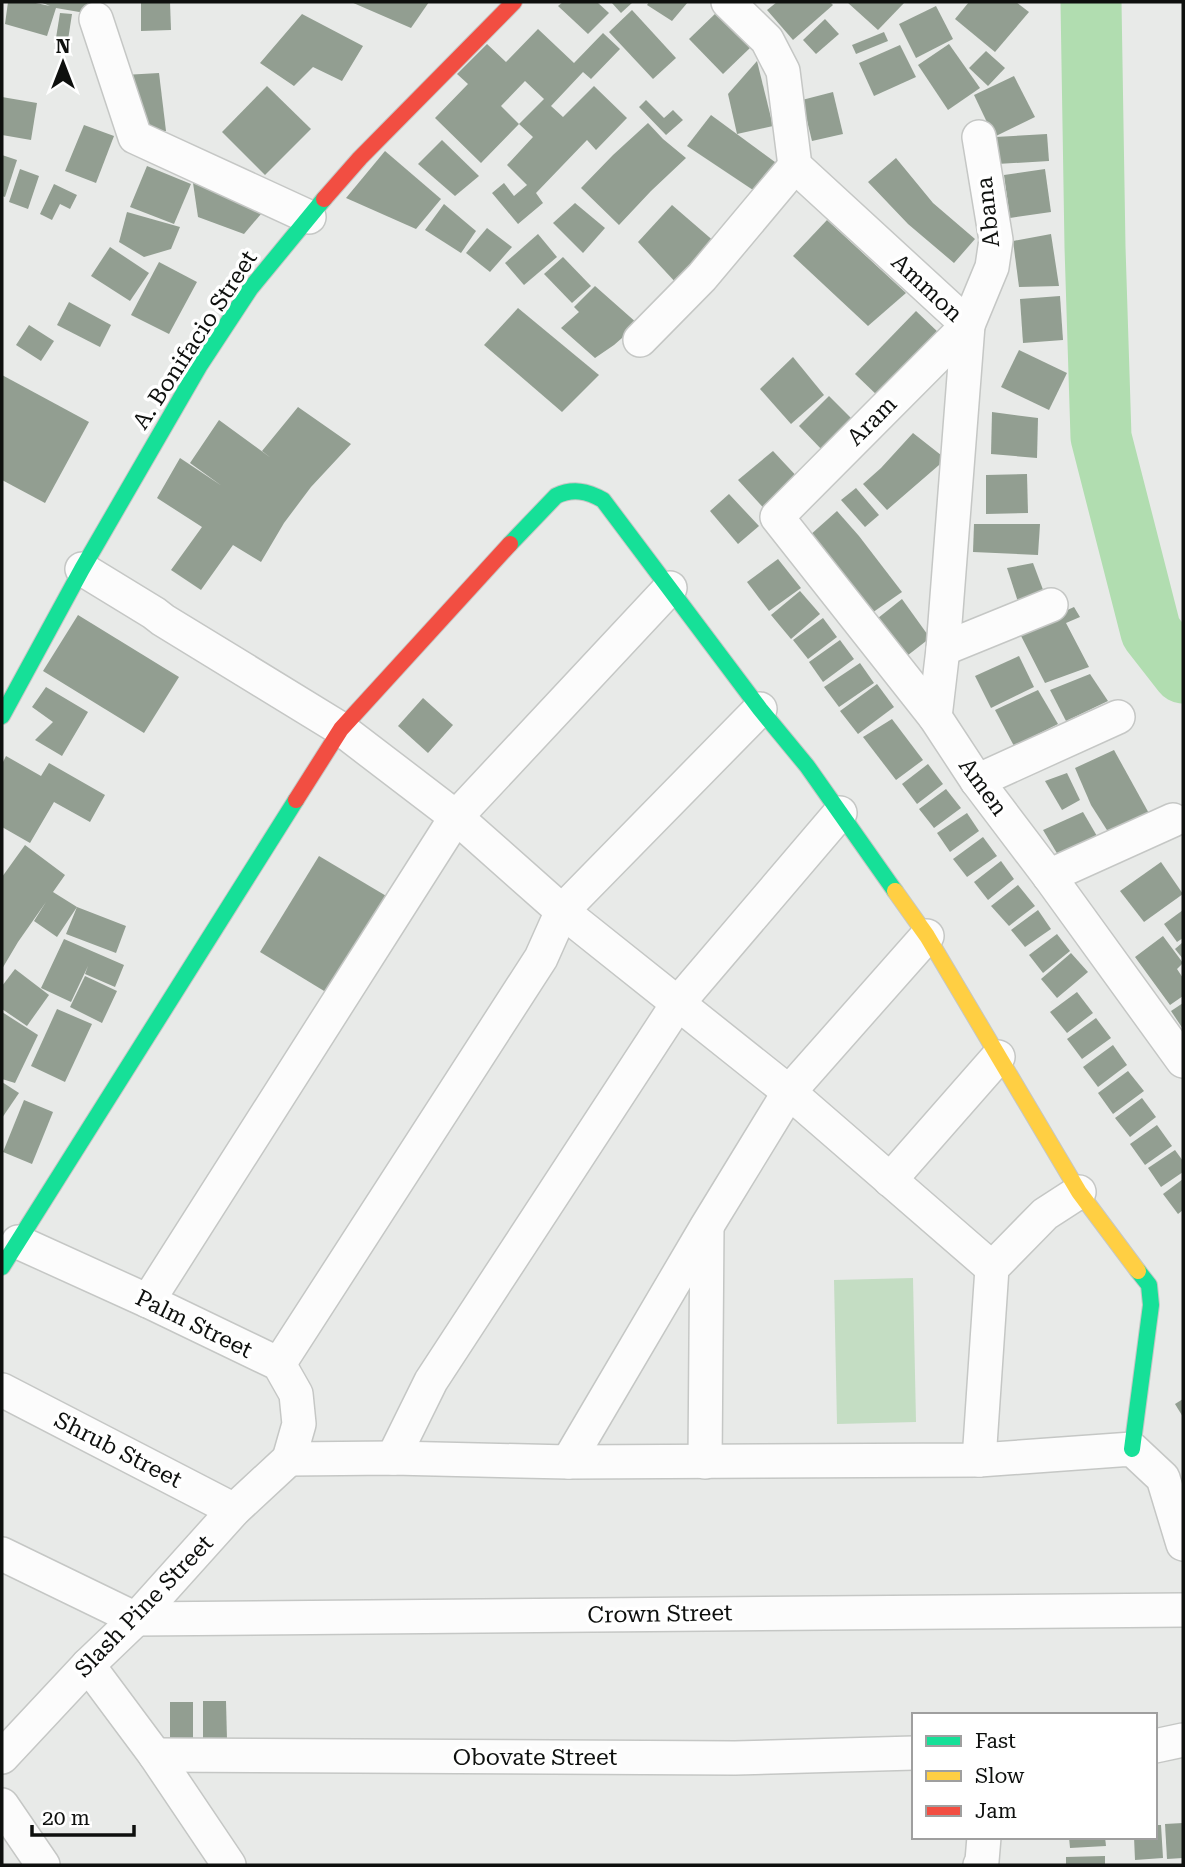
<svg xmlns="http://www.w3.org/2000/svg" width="1185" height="1867" font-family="'Roboto Serif',serif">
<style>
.green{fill:#c4ddc3}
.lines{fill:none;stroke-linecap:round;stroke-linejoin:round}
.river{stroke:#b1ddb0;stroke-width:61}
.building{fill:#929e91}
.street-casing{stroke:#c5c7c5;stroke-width:36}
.fast-casing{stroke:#c5c7c5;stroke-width:18}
.slow-casing{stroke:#c5c7c5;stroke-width:18}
.jam-casing{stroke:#c5c7c5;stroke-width:18}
.street{stroke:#fcfcfc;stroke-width:33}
.fast{stroke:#16e098;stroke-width:16}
.slow{stroke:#ffcf43;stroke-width:16}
.jam{stroke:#f24e42;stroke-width:16}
.labels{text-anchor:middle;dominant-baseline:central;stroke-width:7;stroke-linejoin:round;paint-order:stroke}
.street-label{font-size:23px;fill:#0e100e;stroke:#fff}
</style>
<rect width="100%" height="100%" fill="#e8eae8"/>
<path class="green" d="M913,1278L916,1422L837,1424L834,1280Z"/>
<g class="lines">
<path class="river" d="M1091,2L1095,247L1101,437L1151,632L1183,673"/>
</g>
<g class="building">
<path d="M8,2H31L50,6L40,2H88L85,13L56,8L47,36L5,24Z"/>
<path d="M141,2H170L171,30L141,31Z"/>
<path d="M351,2H429L411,28Z"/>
<path d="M563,2H597L609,13L588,34L558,6Z"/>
<path d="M611,2H633L621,13Z"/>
<path d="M649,2H688L672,21L647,5Z"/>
<path d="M777,2H830L833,5L793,40L767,10Z"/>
<path d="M847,2H905L878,30Z"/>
<path d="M969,2H1016L1029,12L995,52L955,19Z"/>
<path d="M936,6L953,39L916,58L899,24Z"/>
<path d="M632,10L676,58L653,79L609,32Z"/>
<path d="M717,12L751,47L723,74L689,39Z"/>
<path d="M60,13L72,14L68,40L56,38Z"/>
<path d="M302,14L363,46L342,81L313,67L294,86L260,63Z"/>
<path d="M825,19L839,34L816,54L803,40Z"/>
<path d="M538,29L574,63L603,33L620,49L591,79L583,72L551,106L563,117L594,86L627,118L596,150L587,140L536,193L543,203L518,224L492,193L504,183L514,196L527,185L507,165L533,137L519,124L544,99L525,81L501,106L519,124L481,163L435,118L468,84L457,74L487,44L506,62Z"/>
<path d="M884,32L888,41L856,54L852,45Z"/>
<path d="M949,44L980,88L948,110L918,65Z"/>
<path d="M900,45L916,77L874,96L859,63Z"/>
<path d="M986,51L1005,68L988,86L969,68Z"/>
<path d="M757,61L773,126L737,134L728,94Z"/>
<path d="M159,73L166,131L149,132L124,75Z"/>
<path d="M1014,76L1035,117L994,137L974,95Z"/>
<path d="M267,86L311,129L265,175L222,132Z"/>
<path d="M833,92L843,134L812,141L802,100Z"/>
<path d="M2,97L37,103L31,140L2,135Z"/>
<path d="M646,100L664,118L673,110L683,120L666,135L639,107Z"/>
<path d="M711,115L779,165L756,192L687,146Z"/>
<path d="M648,123L663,139L686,158L651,191L619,225L581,188L613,155Z"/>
<path d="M84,125L114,136L96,183L65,171Z"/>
<path d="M1047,134L1049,161L997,164L995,137Z"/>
<path d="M442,140L479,176L455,196L418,164Z"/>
<path d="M385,151L441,199L416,229L346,198Z"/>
<path d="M2,155L17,160L5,197L2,196Z"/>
<path d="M896,158L933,203L975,239L954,263L908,224L868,182Z"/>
<path d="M147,166L191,184L174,224L130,207Z"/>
<path d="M20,169L39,176L28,209L9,202Z"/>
<path d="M1045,169L1051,212L1010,218L1004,175Z"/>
<path d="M202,172L272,201L244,234L198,217L193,183Z"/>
<path d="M54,184L77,195L70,209L60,204L52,220L40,214Z"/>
<path d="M575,203L605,228L583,253L553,223Z"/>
<path d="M444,204L476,231L461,253L425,230Z"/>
<path d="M672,205L716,243L678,285L638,242Z"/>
<path d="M127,212L180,227L171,249L144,257L119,242Z"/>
<path d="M827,220L906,293L868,326L793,256Z"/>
<path d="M487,228L512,247L490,272L466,253Z"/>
<path d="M538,234L557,257L524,285L505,263Z"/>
<path d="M1051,234L1059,286L1019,287L1013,241Z"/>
<path d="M110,247L149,273L130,301L91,276Z"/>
<path d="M563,257L591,286L572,303L544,274Z"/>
<path d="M159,262L197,282L169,334L131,315Z"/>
<path d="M595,286L638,324L614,345L595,358L561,328L579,312L574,307Z"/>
<path d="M1060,296L1063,340L1023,343L1020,299Z"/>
<path d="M69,302L111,325L100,347L57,325Z"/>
<path d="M518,308L599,375L562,412L484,345Z"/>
<path d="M916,311L941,335L880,398L855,374Z"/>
<path d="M29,325L54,341L41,361L16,345Z"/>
<path d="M1019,350L1067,373L1049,410L1001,387Z"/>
<path d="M793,357L824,395L791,424L760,389Z"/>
<path d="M2,375L89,422L45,503L2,480Z"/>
<path d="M829,396L856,423L825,453L799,426Z"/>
<path d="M298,407L351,444L311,487L284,523L261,562L233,545L201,590L171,570L202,527L157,498L180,458L222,486L190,463L219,420L271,458L262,451Z"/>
<path d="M992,412L1038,418L1037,458L991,454Z"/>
<path d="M913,433L946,459L887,510L863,484L881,468Z"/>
<path d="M773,451L801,481L768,513L738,480Z"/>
<path d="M1027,474L1028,513L986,514V475Z"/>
<path d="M856,488L879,515L865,527L841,500Z"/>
<path d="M729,494L759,526L738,544L710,511Z"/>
<path d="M837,511L859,536L902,592L869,615L809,536Z"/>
<path d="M974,524H1040L1038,555L973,552Z"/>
<path d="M778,559L801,588L769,611L747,582Z"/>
<path d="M1033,563L1045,595L1020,608L1007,568Z"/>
<path d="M800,591L820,614L791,639L771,615Z"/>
<path d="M902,599L930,638L903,659L873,622Z"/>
<path d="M1074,607L1080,617L1066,623L1089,667L1045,683L1019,632Z"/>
<path d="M78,615L179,677L144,733L43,671Z"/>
<path d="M823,618L837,637L808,659L793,640Z"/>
<path d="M840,640L854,659L823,682L809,662Z"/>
<path d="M1019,656L1034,687L991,708L975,676Z"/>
<path d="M860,663L874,683L839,707L824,687Z"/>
<path d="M1090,674L1108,701L1066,721L1050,690Z"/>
<path d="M877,684L894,707L858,734L840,711Z"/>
<path d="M46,687L88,712L62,756L35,740L53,722L32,707Z"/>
<path d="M1038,690L1058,724L1014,746L995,710Z"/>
<path d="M423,698L453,725L428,753L398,726Z"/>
<path d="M892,719L923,760L896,780L863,737Z"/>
<path d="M1114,750L1151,817L1112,838L1091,805L1075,768Z"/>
<path d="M6,756L41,776L49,763L105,795L90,822L54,802L30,843L2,827V764Z"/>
<path d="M928,764L943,784L917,804L902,784Z"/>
<path d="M1067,773L1080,800L1062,810L1045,781Z"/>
<path d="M946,789L961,808L934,828L919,809Z"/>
<path d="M1083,812L1101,843L1061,860L1043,830Z"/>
<path d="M967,813L979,831L950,852L937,833Z"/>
<path d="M983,837L997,856L967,877L953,859Z"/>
<path d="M25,845L65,875L53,892L77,907L126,926L116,953L66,934L77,907L57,937L34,921L46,902L18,942L2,969V877Z"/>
<path d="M319,856L393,900L334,997L260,952Z"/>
<path d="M1001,861L1014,879L988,900L974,882Z"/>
<path d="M1161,862L1183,894L1144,922L1120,891Z"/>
<path d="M1018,885L1035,906L1009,926L991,906Z"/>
<path d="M1038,910L1051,929L1025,947L1011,930Z"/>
<path d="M1183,910V938L1177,942L1164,924Z"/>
<path d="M1057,934L1070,951L1043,973L1029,955Z"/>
<path d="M1163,936L1183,963L1177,969L1183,978V996L1170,1005L1135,957Z"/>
<path d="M64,939L124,965L115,987L85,974L88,966L71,1002L41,988Z"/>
<path d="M1183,942V959L1175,949Z"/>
<path d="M1071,953L1088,972L1057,998L1041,979Z"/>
<path d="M15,969L49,995L27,1026L2,1009V986Z"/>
<path d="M85,976L117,991L102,1023L70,1007Z"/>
<path d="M1077,992L1093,1013L1067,1033L1050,1012Z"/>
<path d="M1183,1003V1029L1171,1011Z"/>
<path d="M57,1009L92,1024L65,1082L31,1066Z"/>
<path d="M2,1012L38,1035L15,1083L2,1079Z"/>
<path d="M1096,1018L1111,1038L1082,1059L1067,1039Z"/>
<path d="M1113,1045L1127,1065L1098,1087L1083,1067Z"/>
<path d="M1128,1071L1144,1091L1113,1114L1098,1093Z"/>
<path d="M2,1082L19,1093L2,1118Z"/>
<path d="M1142,1098L1156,1117L1130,1137L1115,1118Z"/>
<path d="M24,1100L53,1112L32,1164L3,1152Z"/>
<path d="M1157,1125L1172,1146L1145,1165L1130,1144Z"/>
<path d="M1175,1150L1183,1161V1172L1161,1187L1148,1168Z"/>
<path d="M1183,1179V1210L1178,1214L1163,1194Z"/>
<path d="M1183,1399V1417L1175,1404Z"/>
<path d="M203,1701H226L227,1740L203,1741Z"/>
<rect x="170" y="1702" width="23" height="37"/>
<path d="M1183,1823V1858L1167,1859L1165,1824Z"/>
<path d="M1155,1825H1161L1163,1858L1135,1860L1134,1837H1155Z"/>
<path d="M1069,1837H1105L1106,1846L1070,1848Z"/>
<path d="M1105,1856V1865H1066V1857Z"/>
</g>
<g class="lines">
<defs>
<g id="street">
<path d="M728,2L767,40L783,71L795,166L968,325L943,649L935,717"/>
<path d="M96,19L135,137L309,217"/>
<path d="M979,137L996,240L992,267L968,325L777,517L935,717L977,781L1049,876L1183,1061"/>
<path d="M640,340L702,277L795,166"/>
<path d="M82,569L154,613L163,620L341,729L456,817L562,911L789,1092L992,1268"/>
<path d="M943,649L1051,605"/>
<path d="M977,781L1118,717"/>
<path d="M1049,876L1173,820"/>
<path d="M890,1180L998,1057"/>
<path d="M18,1242L148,1301L279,1364L296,1394L299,1424L289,1459"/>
<path d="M148,1301L456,817L670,588"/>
<path d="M279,1364L541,958L562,911L760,709"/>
<path d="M2,1390L234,1510"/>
<path d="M393,1458L431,1381L678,1003L840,813"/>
<path d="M289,1459L393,1458L568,1462L979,1460L1132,1449L1163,1478L1183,1544"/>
<path d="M979,1460L992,1268L1045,1214L1079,1192"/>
<path d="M568,1462L707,1226L789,1092L927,936"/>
<path d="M705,1462L707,1227"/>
<path d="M2,1554L136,1619L1183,1610"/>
<path d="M88,1665L155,1755L229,1865"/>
<path d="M1155,1746L1183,1740"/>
<path d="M155,1755L735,1758L914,1753"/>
<path d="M2,1757L88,1665L136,1619L234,1510L289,1459"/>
<path d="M2,1805L43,1865"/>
<path d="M980,1865L982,1861L984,1837"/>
</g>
<g id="fast">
<path d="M510,544L556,496C573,488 587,491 603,500L760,709L807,766L895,891"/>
<path d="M2,716L82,569L200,365L250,289L324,199"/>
<path d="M2,1267L296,800"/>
<path d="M1132,1449L1151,1305L1149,1285L1138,1271"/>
</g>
<path id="slow" d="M895,891L927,936L1079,1192L1138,1271"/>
<g id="jam">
<path d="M324,199L360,158L514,2"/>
<path d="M296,800L341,729L510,544"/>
</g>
</defs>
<use href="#street" class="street-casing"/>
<use href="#fast" class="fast-casing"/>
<use href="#slow" class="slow-casing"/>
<use href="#jam" class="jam-casing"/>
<use href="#street" class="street"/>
<use href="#fast" class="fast"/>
<use href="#slow" class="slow"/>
<use href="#jam" class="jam"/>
</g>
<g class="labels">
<g class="street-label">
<text transform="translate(988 212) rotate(-96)">Abana</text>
<text transform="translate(927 288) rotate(43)">Ammon</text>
<text transform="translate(195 340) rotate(-57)">A. Bonifacio Street</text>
<text transform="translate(872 421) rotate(-45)">Aram</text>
<text transform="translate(983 787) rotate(54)">Amen</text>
<text transform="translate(194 1324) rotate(26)">Palm Street</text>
<text transform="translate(118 1450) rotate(27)">Shrub Street</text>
<text transform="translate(144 1606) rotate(-46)">Slash Pine Street</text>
<text transform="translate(660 1614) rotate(-1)">Crown Street</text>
<text x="535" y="1757">Obovate Street</text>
</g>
</g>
<rect width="1185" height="1867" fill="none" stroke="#0e100e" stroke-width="7"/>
<rect x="912" y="1713" width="245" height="126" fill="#ffffff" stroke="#9f9f9f" stroke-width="2"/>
<rect x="926" y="1736" width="35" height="10" fill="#16e098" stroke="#9f9f9f" stroke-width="2"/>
<text x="975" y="1748" font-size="21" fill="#0e100e">Fast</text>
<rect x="926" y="1771" width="35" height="10" fill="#ffcf43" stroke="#9f9f9f" stroke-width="2"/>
<text x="975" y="1783" font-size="21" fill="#0e100e">Slow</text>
<rect x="926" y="1806" width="35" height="10" fill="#f24e42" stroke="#9f9f9f" stroke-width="2"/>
<text x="975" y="1818" font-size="21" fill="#0e100e">Jam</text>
<g transform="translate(63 63)" stroke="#ffffff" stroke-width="5" paint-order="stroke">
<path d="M0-5L12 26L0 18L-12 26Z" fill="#0e100e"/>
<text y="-10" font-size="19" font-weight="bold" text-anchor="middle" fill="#0e100e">N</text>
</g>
<path d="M32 1825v10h102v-10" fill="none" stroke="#0e100e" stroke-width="3.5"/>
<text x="42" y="1825" font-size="21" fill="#0e100e" stroke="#ffffff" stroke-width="5" paint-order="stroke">20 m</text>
</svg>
